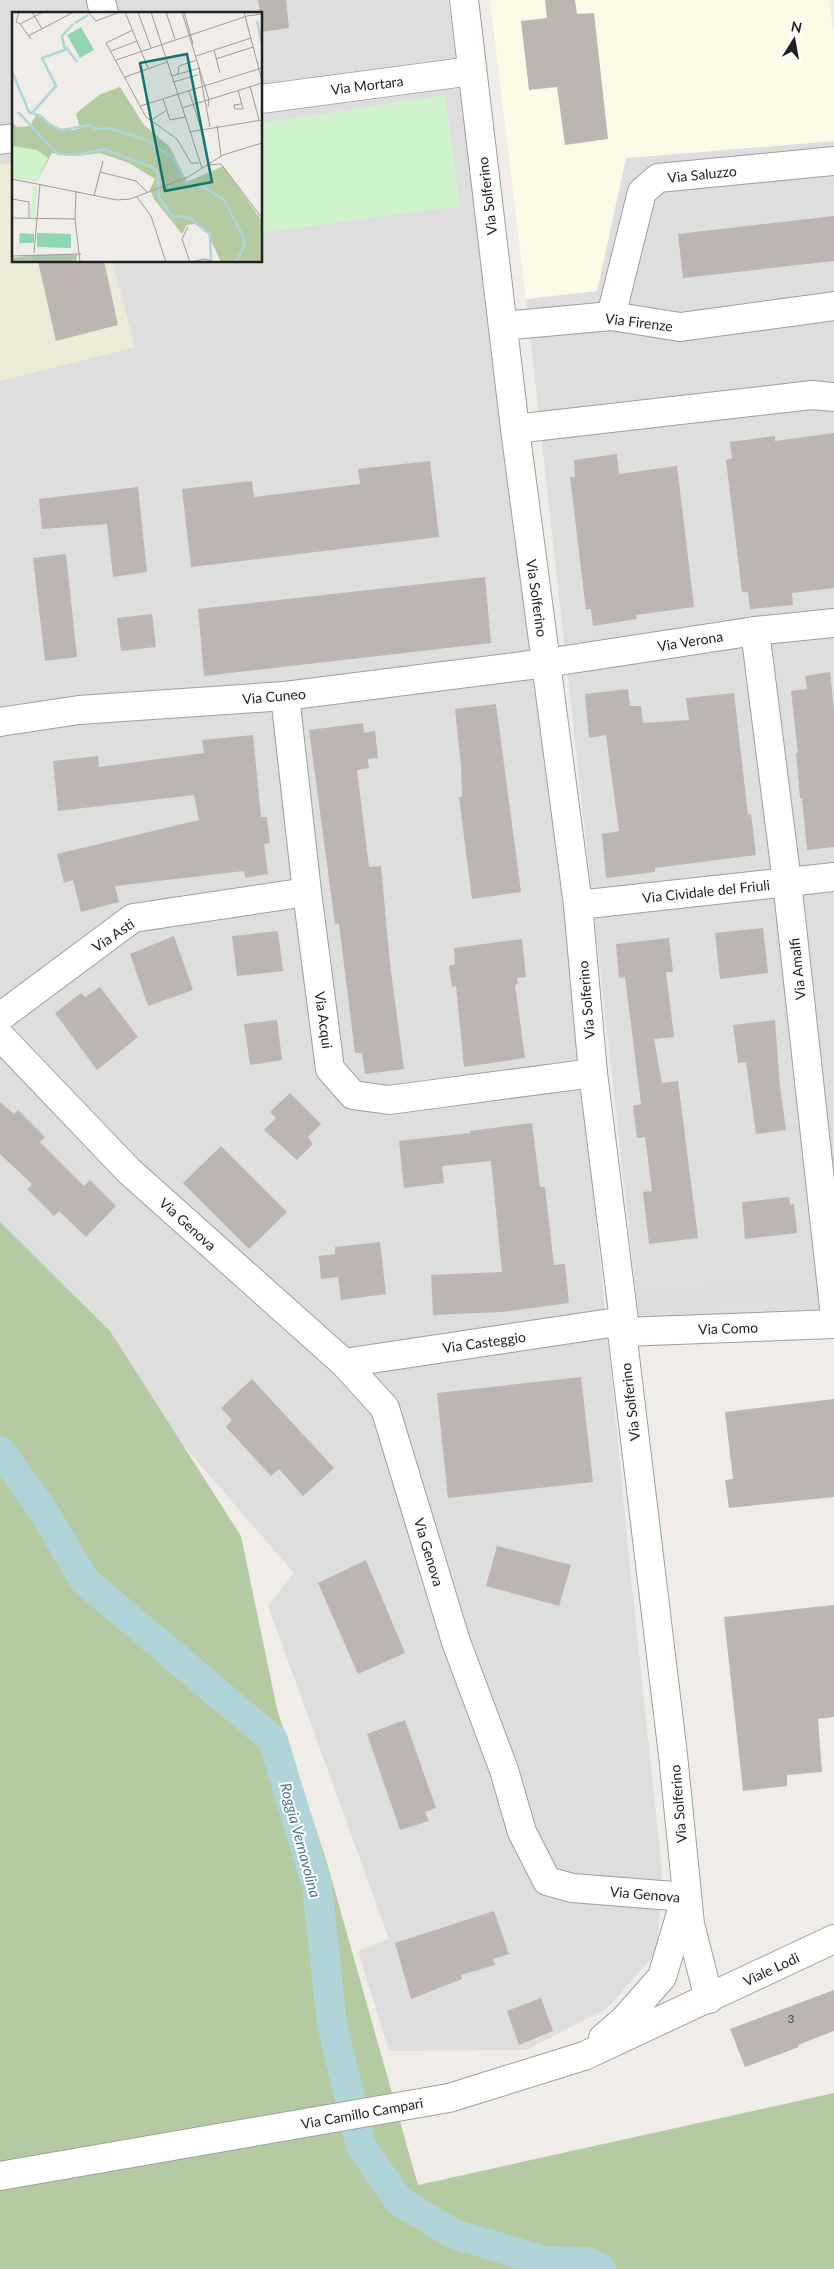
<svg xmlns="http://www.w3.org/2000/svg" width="834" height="2269" font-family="Lato,sans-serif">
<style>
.residential{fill:#dfdede;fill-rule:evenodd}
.education{fill:#fcf9e6}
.farmland{fill:#ecebd7}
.forest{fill:#b4cba2}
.park{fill:#cff4cc}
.parking{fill:#ddd}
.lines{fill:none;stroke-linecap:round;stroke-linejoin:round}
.canal{stroke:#afd5d8;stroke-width:30}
.building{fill:#bdb5b2}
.minor-casing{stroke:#9e9e9e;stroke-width:30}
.minor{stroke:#fff;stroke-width:28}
.labels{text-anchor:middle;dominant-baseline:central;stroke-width:4;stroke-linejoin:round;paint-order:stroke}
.number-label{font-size:11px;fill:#484645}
.street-label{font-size:14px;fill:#212121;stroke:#fff}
.water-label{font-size:15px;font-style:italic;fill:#4c7990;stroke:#fff}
.inset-river{fill:none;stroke:#afd5d8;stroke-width:2.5}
.inset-road{fill:none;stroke:#9d9b99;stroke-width:1}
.view{fill:#0f766e;fill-opacity:0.15;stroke:#0f766e;stroke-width:2.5}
.inset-edge{fill:none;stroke:#212121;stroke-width:2.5}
</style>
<rect width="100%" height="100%" fill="#f0ede9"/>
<g class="residential">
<path d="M0,0H448L560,853L633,1596L662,1870L657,1952L606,2009L526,2050L389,2051L358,1951L389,1939L268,1606L294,1573L51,1293L0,1242ZM14,14H261V261H14Z"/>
<path d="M834,141V1312L639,1321L526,299L597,291L626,158Z"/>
</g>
<path class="education" d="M490,0H829L834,37V141L626,158L597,291L526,299Z"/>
<path class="farmland" d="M14,162V261H112L135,347L0,381V165Z"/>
<path class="forest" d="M0,1222L110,1331L241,1536L277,1709L327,1863L418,2185L834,2093V2269H0Z"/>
<path class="park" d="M445,95L460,206L261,233V123Z"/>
<path class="parking" d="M834,1279V1301L640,1311L639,1288Z"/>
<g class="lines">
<path class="canal" d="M0,1451L42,1509L85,1581L273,1740L317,1886L332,2024L361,2146L399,2201L454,2234L544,2261L587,2262L601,2269"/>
</g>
<g class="building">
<path d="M258,0H286L289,28L262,32L261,14H260Z"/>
<path d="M545,0H575L577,14L594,13L608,139L565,145L557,87L529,90L521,21L547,18Z"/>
<path d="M834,216V261L683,278L678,234Z"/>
<path d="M38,261H104L118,325L56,341Z"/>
<path d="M834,433V588L792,593L793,605L750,609L748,592H742L726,460L732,458L730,442L775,436V441Z"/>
<path d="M617,454L619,474L677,466L694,607L636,615L637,619L593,626L591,609L586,610L570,477H575L574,460Z"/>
<path d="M430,461L439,537L191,567L182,489L252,481L254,497L360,484L358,469Z"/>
<path d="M138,487L147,572L113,577L107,524L42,529L39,499Z"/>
<path d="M66,554L77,657L45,661L33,558Z"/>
<path d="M485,577L491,643L204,676L198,609Z"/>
<path d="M152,614L156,647L121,651L117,618Z"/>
<path d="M830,672L834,709V847L807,850L802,798H800L796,753H798L791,691L807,689L805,676Z"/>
<path d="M628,689L630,706H641L643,723L689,720L686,698L734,693L748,815L751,814L756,855L655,868V872L606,878L602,834L619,831L606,735L589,738L585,694Z"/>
<path d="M496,704L521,892L472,899L459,797H462L461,766L455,709Z"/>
<path d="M363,723L364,733L375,731L378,758L368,759L369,768L357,770L369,867L381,866L390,964L404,1069L365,1074L362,1053H355L339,924H335L309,730Z"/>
<path d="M253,735L261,817H267L270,843L264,844L268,874L245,878L244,871L115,886L119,902L81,912L73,880L64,883L57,854L199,820L194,795L58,811L53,761L98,756L99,767L204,753L202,740Z"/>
<path d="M763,928L768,973L720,979L715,933Z"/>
<path d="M278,931L283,971L237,976L232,936Z"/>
<path d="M174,936L193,990L148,1006L130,954Z"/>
<path d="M669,938L673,972H666L674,1037L654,1039L662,1083L678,1081L698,1238L649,1244L643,1192L652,1191L645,1137L637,1138L633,1106L641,1104L625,977L619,978L616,944Z"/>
<path d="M522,939L526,977L517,978L518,984L515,985L525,1058L464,1067L456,986L452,987L449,966L455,964L454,948Z"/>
<path d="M100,987L138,1037L97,1070L55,1013L81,993L85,997Z"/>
<path d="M277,1020L282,1060L250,1065L244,1024Z"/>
<path d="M775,1020L780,1087L786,1130L756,1134L746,1062L738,1063L733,1025Z"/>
<path d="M290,1093L321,1124L308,1137L313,1144L297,1160L264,1130L276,1118L270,1112Z"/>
<path d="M0,1102L14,1114L18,1110L45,1137L40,1142L84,1186L90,1180L116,1206L86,1237L59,1211L54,1216L27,1189L32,1184L0,1154Z"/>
<path d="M532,1123L540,1187H545L554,1265L565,1264L569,1303L502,1312L433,1315L431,1275L502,1272L491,1161L442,1166L444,1183L404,1188L399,1141L470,1133V1131Z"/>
<path d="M221,1146L287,1212L249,1249L183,1183Z"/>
<path d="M789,1197L790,1205L794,1204L797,1233L745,1239L742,1202Z"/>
<path d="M380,1242L386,1294L341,1300L338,1277L321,1279L319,1256L335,1254V1247Z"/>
<path d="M581,1377L593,1482L448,1498L437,1393Z"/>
<path d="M252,1379L334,1468L303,1496L279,1469L271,1476L226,1427L232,1420L221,1408Z"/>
<path d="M834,1399V1497L729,1508L725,1480L733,1479L725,1412Z"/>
<path d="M497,1546L571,1565L559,1606L486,1586Z"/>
<path d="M366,1560L405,1653L358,1674L318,1583Z"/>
<path d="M834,1605V1717L818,1719L822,1772L787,1775V1786L743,1791L724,1617Z"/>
<path d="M405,1720L436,1808L425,1812L429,1821L400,1830L367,1734Z"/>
<path d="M494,1911L509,1954L493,1959L495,1965L461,1975L462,1979L411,1999L395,1943Z"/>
<path d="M834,1990V2031L798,2045L799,2047L745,2067L730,2029Z"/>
<path d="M541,1998L553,2031L519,2045L507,2011Z"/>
</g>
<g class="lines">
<defs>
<g id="minor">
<path d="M101,0L104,14"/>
<path d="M464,0L515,429L578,905L593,1073L624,1321L622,1332L673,1755L690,1924L709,1999"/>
<path d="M261,99L472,71"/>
<path d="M0,140L14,138"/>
<path d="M611,316L642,192L658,178L834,161"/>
<path d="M503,326L611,316L680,327L834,306"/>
<path d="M515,429L812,395L834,397"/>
<path d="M755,631L787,882L834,1307"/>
<path d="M285,696L307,892L330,1069L353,1095L389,1100L593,1073"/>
<path d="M0,722L79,710L285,696L546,663L755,631L834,623"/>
<path d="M578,905L834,877"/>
<path d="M0,1017L133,918L307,892"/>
<path d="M0,1036L129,1171L344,1363L385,1408L456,1642L504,1770L522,1832L547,1881L572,1888L686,1897"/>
<path d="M622,1332L834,1324"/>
<path d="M344,1363L624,1321"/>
<path d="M603,2038L625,2019L662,1977L684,1903"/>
<path d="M0,2176L449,2098L584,2056L834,1939"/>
</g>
</defs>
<use href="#minor" class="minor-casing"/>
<use href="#minor" class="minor"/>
</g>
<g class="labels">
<g class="number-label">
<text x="791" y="2018">3</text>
</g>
<g class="street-label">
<text transform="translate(367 85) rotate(-7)">Via Mortara</text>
<text transform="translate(702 174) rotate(-6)">Via Saluzzo</text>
<text transform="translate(487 196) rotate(-97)">Via Solferino</text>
<text transform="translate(639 322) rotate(7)">Via Firenze</text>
<text transform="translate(537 598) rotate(82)">Via Solferino</text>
<text transform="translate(690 641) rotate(-9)">Via Verona</text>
<text transform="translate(274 696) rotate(-5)">Via Cuneo</text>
<text transform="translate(706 891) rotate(-6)">Via Cividale del Friuli</text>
<text transform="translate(113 935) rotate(-34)">Via Asti</text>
<text transform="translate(797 969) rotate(-96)">Via Amalfi</text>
<text transform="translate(586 1000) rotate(-95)">Via Solferino</text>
<text transform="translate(324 1020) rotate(82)">Via Acqui</text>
<text transform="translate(188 1224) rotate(42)">Via Genova</text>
<text transform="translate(728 1328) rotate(-2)">Via Como</text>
<text transform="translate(484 1342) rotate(-8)">Via Casteggio</text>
<text transform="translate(630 1402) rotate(-97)">Via Solferino</text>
<text transform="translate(429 1552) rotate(73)">Via Genova</text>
<text transform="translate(678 1804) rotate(-95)">Via Solferino</text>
<text transform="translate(645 1894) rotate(5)">Via Genova</text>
<text transform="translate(771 1969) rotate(-25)">Viale Lodi</text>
<text transform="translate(362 2113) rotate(-10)">Via Camillo Campari</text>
</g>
<g class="water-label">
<text transform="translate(301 1840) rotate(75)">Roggia Vernavolina</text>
</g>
</g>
<g transform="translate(12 12)">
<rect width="250" height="250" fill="#f0ede9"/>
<path d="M108,75L132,113L158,135L175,170L211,154L250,209V250H209L196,222L183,212L175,213L170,222L142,187L138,178L143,167L117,151L88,141L66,144L40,141L25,169L0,165V110L5,115L18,114L24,103L50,118H62L68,116L64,102L68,98L89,82Z" fill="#b4cba2"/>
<path d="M22,243H65L64,250H0V246Z" fill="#adc7ad"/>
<path d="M1,134L25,138L36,146L25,169L0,165ZM21,174L26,175L22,205H18Z" fill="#cff4cc"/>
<path d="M69,15L82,38L68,46L55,23ZM8,221L22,222V231H7ZM25,221L59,222V236L25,235Z" fill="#90d6b1"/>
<path class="inset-river" d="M245,9L250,32M63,11L76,3M54,35L65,50M0,59L17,100L29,104L38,113L50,118L77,113L84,117L97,116L134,128L162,147L174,171L190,174L212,188L232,226V234L224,250M6,100L46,142L65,143L92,137L142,156L146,162L147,185L159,203L178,206L198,222L199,250M20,101L44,74L30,46L53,38L50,24L61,12"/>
<path class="inset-road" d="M7,0L4,10L8,12L31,0M20,0L30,17M76,0L84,9L108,0M113,0L136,56M126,0L139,36M139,0L190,156M154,0L163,27M170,0L197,88L196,95M172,0L181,32M232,0L250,69M8,12L19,27M121,18L94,31L134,105L165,127L179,151H187M16,24L62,0M202,38L208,61M99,39L125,29M184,44L239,26M204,47L241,35M104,48L235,4L250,2M187,57L198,115M166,62L167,54L185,48M160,64L188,56M113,65L155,50M161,70L186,63M238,74L247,108M226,78L231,97H223L222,93L229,92M177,79L189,117M151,87L158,108L173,105M128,94L250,56M170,96L250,71M138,109L155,98M205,113L209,144M177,120L250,108M195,153L209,152L250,206M88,160L124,169L136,181M0,167L105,188L118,187L176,165L211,143L250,131M64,180L63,207L68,250M82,184L91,149M125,185L139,204L154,250M0,187L17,190V206M0,206L63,207M176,215L170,227L178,250M22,241L28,172M0,244L69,242M178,250L193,247L201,250"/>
<path class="view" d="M175,42L200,170L153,179L128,51Z"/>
<rect width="250" height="250" class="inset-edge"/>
</g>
<g transform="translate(794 40) rotate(11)" stroke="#ffffff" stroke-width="4" paint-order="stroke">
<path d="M0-4L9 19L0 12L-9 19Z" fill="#212121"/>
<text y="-8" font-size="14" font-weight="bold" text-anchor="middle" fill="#212121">N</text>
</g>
</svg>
